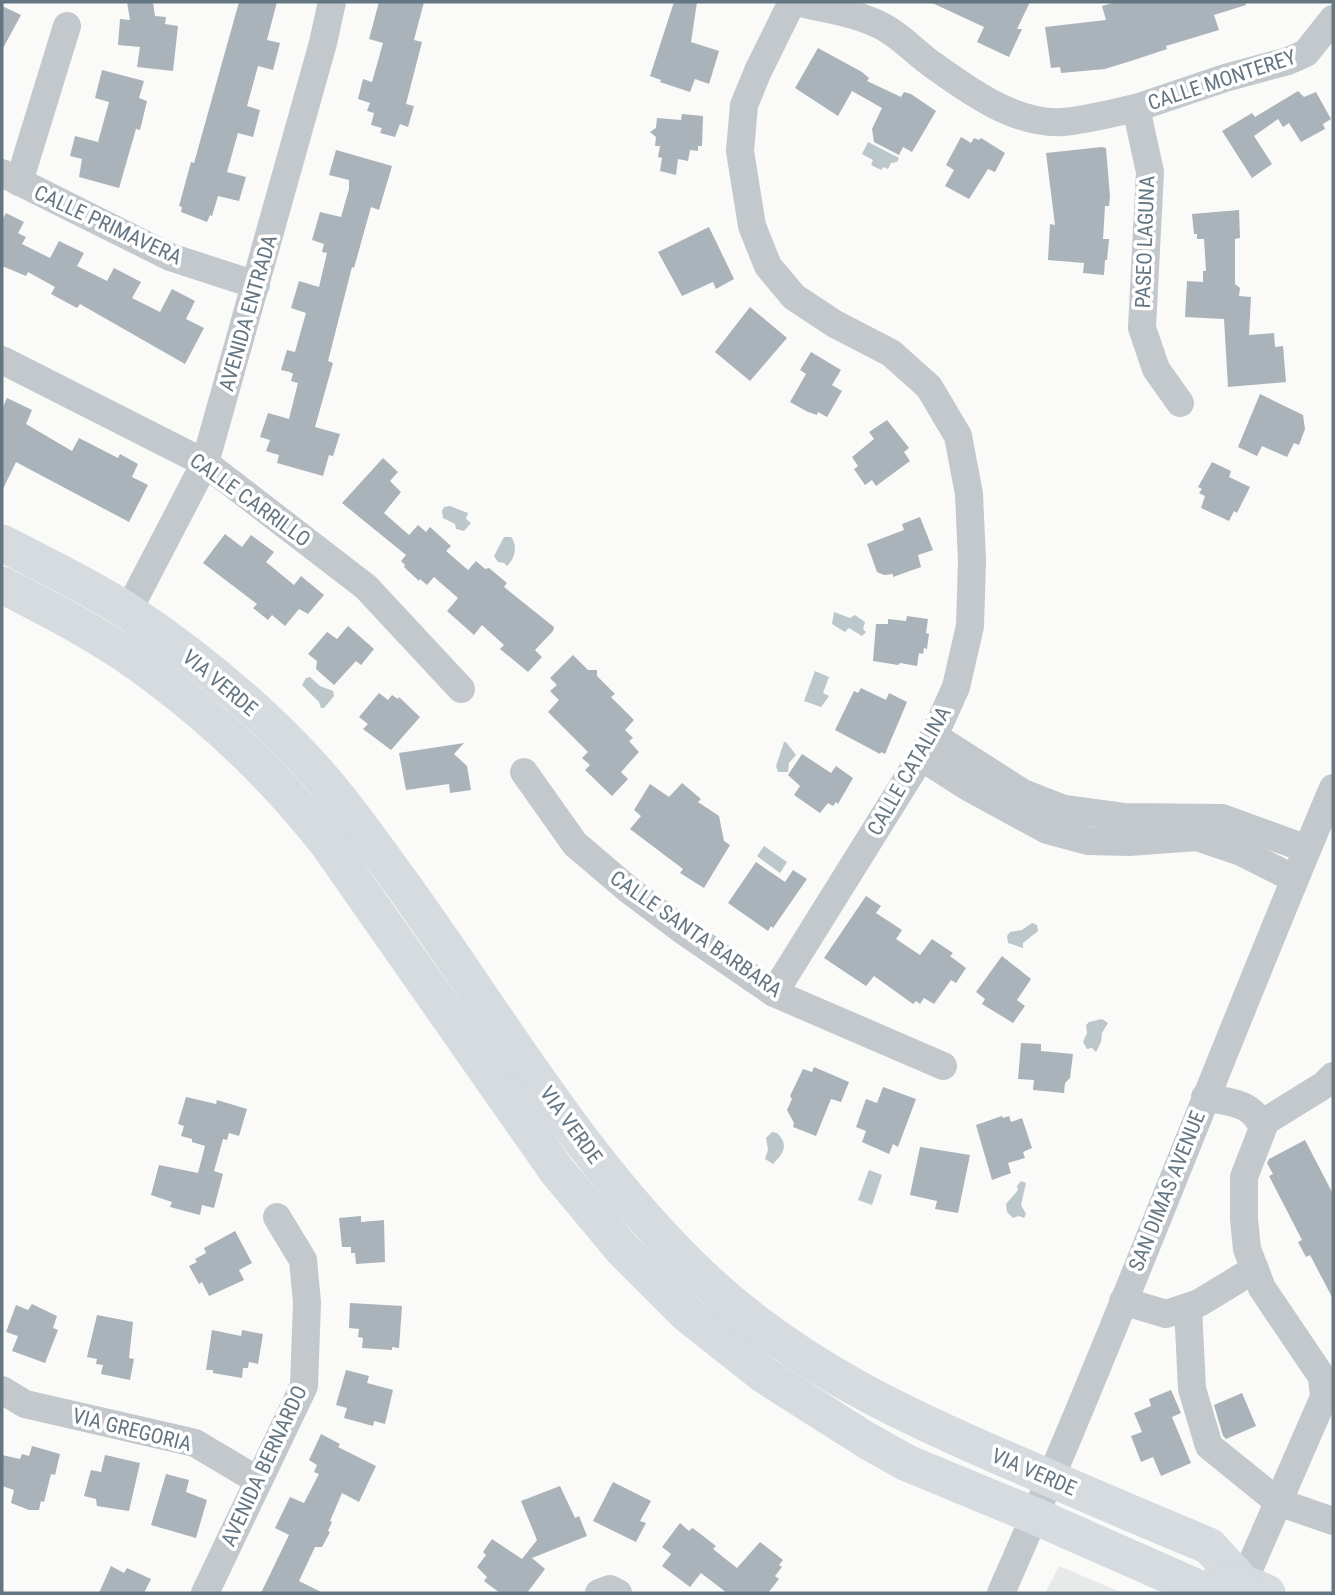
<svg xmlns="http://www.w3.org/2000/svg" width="1335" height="1595" font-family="'Roboto Condensed',sans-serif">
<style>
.built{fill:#e8e9e9}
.water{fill:#bbc7cb}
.building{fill:#aab3b9}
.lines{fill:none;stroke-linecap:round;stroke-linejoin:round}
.minor{stroke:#c3c8cc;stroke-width:28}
.major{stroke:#d6dbdf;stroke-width:37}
.labels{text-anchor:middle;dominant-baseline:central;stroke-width:7;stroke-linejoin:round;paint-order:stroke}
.street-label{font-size:21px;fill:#657683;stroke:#fff}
</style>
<rect width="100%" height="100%" fill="#fafaf8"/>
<path class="built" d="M1059,1566L1123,1593H1045Z"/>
<g class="water">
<path d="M868,142L899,158L897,162L891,163L888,169L883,167L881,170L871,165L873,160L862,154Z"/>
<path d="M450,506L468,513L466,519L471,523L464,531L456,529L455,524L443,518L442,511L444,507Z"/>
<path d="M504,537H511C518,545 515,559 507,566L504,563L498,562L494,556Z"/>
<path d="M834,612L850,618L855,615L865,622L863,629L866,632L862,636L849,628L845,632L832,624Z"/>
<path d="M815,671L829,677L823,693L829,696L821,707L804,701Z"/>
<path d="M310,677L320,686L333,691L334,696L324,708H321L319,702L302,685L306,678Z"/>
<path d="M784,742H786L796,755L789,763L788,772H778L776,766Z"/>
<path d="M764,846L787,862L780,873L757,856Z"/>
<path d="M1032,923L1037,925L1038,931L1023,943V948L1008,943L1007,936L1010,932L1022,930Z"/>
<path d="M1102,1019L1108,1023L1102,1033L1101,1042L1096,1052L1092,1048L1087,1049L1083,1042L1087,1033L1086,1025L1089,1022Z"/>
<path d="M772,1132L777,1133C789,1145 784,1153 773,1164L765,1159L768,1150L766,1138Z"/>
<path d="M869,1170L882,1175L872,1205L858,1200Z"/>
<path d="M1021,1181L1026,1183L1021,1205L1026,1214L1024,1218L1019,1216L1013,1218L1007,1212L1006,1204L1018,1190L1017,1186Z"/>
</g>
<g class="building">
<path d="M127,2H153L155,16L166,17L165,24L178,26L173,71L137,67L140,47L118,45L120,19L130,20Z"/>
<path d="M239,2H277L267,40L280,43L273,70L258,66L247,106L260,110L253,137L238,133L227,172L246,177L239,201L218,196L212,216L210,215L207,222L181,212L182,207L179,206L191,162L194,163Z"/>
<path d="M379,2H424L414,40L422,42L406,104L414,106L408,127L400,124L395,137L380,133L382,128L371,125L374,113L367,111L370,103L358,99L363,79L372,82L383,43L369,39Z"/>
<path d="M674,2H697L691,42L719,51L709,84L695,79L690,92L660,82L661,80L650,76Z"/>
<path d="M930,2H1030L1017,29H1022L1009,57L977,42L984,27Z"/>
<path d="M1116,2H1245L1246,5L1214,15L1219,30L1166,46L1167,49L1134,60L1105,69L1061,73L1060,67L1051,68L1045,27L1106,20L1102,6Z"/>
<path d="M2,6L21,15L2,50Z"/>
<path d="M818,48L862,72L869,78L867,81L901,97L904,92L911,94L936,111L912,152L903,147L899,155L874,142L872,129L882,108L852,91L838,116L795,88Z"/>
<path d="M102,70L144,81L139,98L147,101L140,130L136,129L119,188L79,177L82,159L70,156L75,136L98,142L109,102L95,98Z"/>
<path d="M1298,91L1304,97L1316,92L1331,119L1323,124L1325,129L1301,142L1289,123L1283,127L1278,119L1254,136L1272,164L1252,178L1222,131L1252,113L1255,117Z"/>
<path d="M682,114L703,116L702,146H698V151L690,150L688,161L678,159L676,175L660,171L662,158L658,157L660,146H655L656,137L650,132L656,128L657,118L681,120Z"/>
<path d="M961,137L971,143L974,138L979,140L981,138L1005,153L995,172L988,169L969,199L945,186L954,170L946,165Z"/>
<path d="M1102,147L1106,148L1110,197L1109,206H1105L1103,239H1109L1107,260H1105L1104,275L1083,273L1084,263L1048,260L1050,224L1055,225L1046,153Z"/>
<path d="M336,150L392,166L379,210L371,207L354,268L352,267L328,361L333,363L315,427L340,434L333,456L329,455L323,476L277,463L279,455L266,451L270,440L260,437L268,413L289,419L298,383L291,381L293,374L290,372L281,370L287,350L295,352L306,313L291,308L299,281L319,287L327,253L322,252L324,244L312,240L320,212L341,217L349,189V180L329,175Z"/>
<path d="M1239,210L1240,238L1235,239V284L1240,288L1239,296L1251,297L1249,335L1274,333L1275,347L1283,346L1286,382L1228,387L1224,319L1185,317L1187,281L1203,282V271H1206L1204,239H1197V234H1194L1192,214Z"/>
<path d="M6,213L24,222L18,233L26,237L22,244L50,258L59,241L84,253L77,266L107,281L114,268L141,282L132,298L160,312L172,289L195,301L186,319L204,328L185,364L80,304L77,308L51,294L55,287L28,272L26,276L2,266V221Z"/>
<path d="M709,227L734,279L716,289L713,282L682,296L658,252Z"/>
<path d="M750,307L787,338L750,381L715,352Z"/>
<path d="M811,352L841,370L832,385L842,391L827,417L818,412L817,415L808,412L790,402L806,374L800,370Z"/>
<path d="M1260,394L1303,415L1305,429L1299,445L1294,443L1287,457L1262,446L1257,456L1238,447Z"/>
<path d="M7,398L32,410L26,424L72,451L79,438L118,458L120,454L138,464L132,477L148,485L129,522L16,462L2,491V409Z"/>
<path d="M887,420L909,448L904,452L910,461L876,486L872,480L865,485L854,469L858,466L852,457L874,439L869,432Z"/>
<path d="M383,458L398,472L390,481L401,492L384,513L409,535L418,525L426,532L430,527L451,546L446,551L468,570L476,561L485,569L489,568L507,583L504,587L554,627L553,631L535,650L542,657L528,672L500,649L504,645L482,625L474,635L447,611L458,598L434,577L427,585L420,579L419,581L404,567L405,565L401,561L406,555L342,503Z"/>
<path d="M1212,462L1231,471L1229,477L1250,487L1237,513L1234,511L1229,521L1201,508L1205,496L1199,493L1202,489L1198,487Z"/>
<path d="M920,517L933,550L918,555L921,567L893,577V574L884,575L877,572L867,544L904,530L902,524Z"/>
<path d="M225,534L242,547L251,535L274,552L266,562L294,585L301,576L324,595L308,614L299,609L285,626L272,615L268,620L253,608L257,604L203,563Z"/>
<path d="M907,616L928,619L926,633L929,634L927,649L924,648L923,654L919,653L917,666L900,663L898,665L873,661L876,624H888V619L906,621Z"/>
<path d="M348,626L374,649L361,665L356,661L334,685L316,669L317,661L308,654L327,632L337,639Z"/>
<path d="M573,655L588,670H597V676L615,694L611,697L634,720L625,730L633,738L629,741L639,752L621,772L628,779L612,796L585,770L590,765L582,758L588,752L548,712L559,700L550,691L557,685L550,678Z"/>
<path d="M861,688L886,700L889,693L907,702L885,754L881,752L880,754L835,730L854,691L858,693Z"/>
<path d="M379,693L388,700L392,695L398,699L399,697L420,717L391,750L363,729L368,724L359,717Z"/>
<path d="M464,743L454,754L467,766L471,790L450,793L449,784L406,790L399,753Z"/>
<path d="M802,754L831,773L836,766L853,778L838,804L836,802L833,806L828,803L820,813L794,795L800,786L788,775Z"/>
<path d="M682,783L701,799L698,802L719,816L724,841L730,845L704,888L680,873L683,869L630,829L641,816L634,810L650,784L669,797Z"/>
<path d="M756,862L785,882L793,870L807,879L773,928L771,926L768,931L728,903Z"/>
<path d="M866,896L881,906L876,913L902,930L896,939L920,955L932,939L953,953L950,956L966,968L956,983L951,980L934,1004L924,998L920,1004L916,1001L913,1004L874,976L866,986L824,958Z"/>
<path d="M1002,956L1031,979L1017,1000L1025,1006L1013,1023L982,1004L985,999L976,992Z"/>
<path d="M1021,1043L1041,1044V1051L1073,1054L1070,1078L1065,1083L1064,1093L1033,1090L1034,1080L1018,1079Z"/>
<path d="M814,1067L849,1082L841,1102L831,1099L816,1136L793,1127L794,1123L787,1110L792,1099L790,1096L803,1069L812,1072Z"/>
<path d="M883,1087L916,1099L898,1147L893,1144L889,1154L862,1142L866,1131L856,1127L866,1099L877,1103Z"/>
<path d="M186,1097L216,1104L217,1100L247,1109L239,1136L229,1133L227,1140L223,1139L214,1171L223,1174L214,1208L202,1205L200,1215L170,1207L172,1202L151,1195L159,1165L198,1173L205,1146L192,1142V1139L181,1136L184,1126L178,1124Z"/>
<path d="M1002,1116L1003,1118L1009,1116L1011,1122L1022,1118L1032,1148L1023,1152L1025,1158L1008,1163L1011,1173L992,1180L976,1125Z"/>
<path d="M1305,1140L1333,1194V1299L1310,1255L1306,1257L1298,1242L1302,1240L1269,1176L1273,1174L1267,1163L1269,1159Z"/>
<path d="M920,1147L970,1155L958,1213L935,1209L937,1201L910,1195Z"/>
<path d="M361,1216V1222L384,1220L385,1262L356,1264L355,1253H351V1247H342L339,1218Z"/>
<path d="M235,1231L252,1263L239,1270L244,1280L209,1296L202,1282L199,1284L189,1266L197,1262L195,1259L206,1253L204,1248Z"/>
<path d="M350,1303L402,1306L399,1348L392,1347V1350L362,1348L363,1338L358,1337L359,1329L349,1328Z"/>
<path d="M32,1304L57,1316L53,1328L58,1330L45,1363L12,1351L18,1336L6,1332L16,1305L28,1310Z"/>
<path d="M97,1315L133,1322L129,1358L134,1359L130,1380L101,1374L103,1365L96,1364L97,1359L87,1357Z"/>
<path d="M212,1330L241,1336L242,1330L263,1334L258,1364L249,1362L248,1368H243L242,1378L213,1373V1370H206Z"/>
<path d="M346,1370L369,1376L367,1383L393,1390L385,1424L374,1421L373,1426L344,1418L347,1408L336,1405Z"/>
<path d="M1171,1390L1181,1413L1172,1417L1191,1463L1161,1476L1153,1457L1141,1462L1131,1436L1142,1432L1134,1413L1151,1406L1149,1399Z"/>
<path d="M1242,1393L1256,1426L1226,1439L1223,1436L1214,1405Z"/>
<path d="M321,1434L340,1444L338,1447L376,1466L359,1502L342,1493L330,1521L332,1522L328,1531L330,1532L322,1547H315L299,1581L323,1593H261L289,1535L275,1528L290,1497L304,1503L319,1474L314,1472L317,1465L309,1460Z"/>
<path d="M32,1446L60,1454L55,1475L51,1474L44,1502L41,1501L39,1510H29L11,1503L14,1490L2,1486V1455L20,1459L22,1454L29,1456Z"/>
<path d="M105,1455L140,1463L129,1511L97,1506L96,1499L84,1496L91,1470L101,1472Z"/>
<path d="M166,1474L189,1480L186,1492L207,1500L196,1538L151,1525Z"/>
<path d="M613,1482L651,1501L640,1521L646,1523L636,1542L593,1521Z"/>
<path d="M560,1486L575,1518L579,1516L587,1536L532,1558L545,1569L527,1593H500L484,1581L487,1577L477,1567L486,1555L483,1552L492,1539L522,1559L537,1540L521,1501Z"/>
<path d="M680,1523L689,1531L692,1528L694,1529L716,1546L713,1549L737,1568L760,1542L783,1560L779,1565L782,1567L775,1576L779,1579L768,1593H727L701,1573L690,1587L662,1566L671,1554L662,1547Z"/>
<path d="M111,1566L124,1573L127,1568L151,1579L144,1593H99Z"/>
</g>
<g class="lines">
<g class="minor">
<path d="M795,2C824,9 861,13 887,29C904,39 917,54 933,65C969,91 1016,125 1063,122C1087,120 1112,113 1136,108L1150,172L1142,328L1156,369L1180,403"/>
<path d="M1136,108L1225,78L1288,61L1306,53L1333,19"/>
<path d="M2,173L170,257L256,285"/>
<path d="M19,182L67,26"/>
<path d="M2,360L205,463L366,587L461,689"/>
<path d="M128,611L205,463L323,43L332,2"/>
<path d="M934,736L1023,793L1064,809L1124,817L1222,818L1307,849"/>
<path d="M921,757L968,787L1047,830L1088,841L1129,842L1197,837L1241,852L1295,879"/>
<path d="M524,772L575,844L629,890L685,932L774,993L943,1066"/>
<path d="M774,993L934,736L956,687L970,626L972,561L969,494L958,436L929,387L891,353L835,324L794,297L768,266L752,226L740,151L744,105L758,71L792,2"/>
<path d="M1205,1097C1231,1103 1251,1101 1263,1128L1244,1177V1219L1247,1249L1262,1288L1322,1377L1324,1397L1243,1583"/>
<path d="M1261,1124L1324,1085L1333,1076"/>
<path d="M1123,1301L1166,1314L1199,1303L1255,1269"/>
<path d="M1188,1307L1192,1389L1209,1446L1278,1502L1333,1521"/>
<path d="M2,1390L25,1404L195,1443L257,1480"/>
<path d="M205,1593L304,1386L307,1302L303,1260L277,1217"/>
<path d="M599,1593L610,1589L618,1593"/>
<path d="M1001,1593C1118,1328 1220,1055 1333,788"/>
</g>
<g class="major">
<path d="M2,543C44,565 89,586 129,612C198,658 264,713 319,775C349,809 375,847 402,884C499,1018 583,1166 705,1280C800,1369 913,1420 1031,1470C1090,1496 1149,1521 1209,1546L1243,1583L1267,1593"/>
<path d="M2,585C55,612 110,640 157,677C221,725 279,781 328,844L557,1171L622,1249L687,1314L764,1375L866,1440L907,1463L1035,1516L1200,1589L1243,1583"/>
</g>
</g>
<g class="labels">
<g class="street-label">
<text transform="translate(1222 80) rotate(-18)">CALLE MONTEREY</text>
<text transform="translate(108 225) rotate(25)">CALLE PRIMAVERA</text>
<text transform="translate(1145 242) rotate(-88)">PASEO LAGUNA</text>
<text transform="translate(248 313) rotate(-74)">AVENIDA ENTRADA</text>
<text transform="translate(250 500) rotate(36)">CALLE CARRILLO</text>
<text transform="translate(220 683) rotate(40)">VIA VERDE</text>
<text transform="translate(909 771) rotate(-60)">CALLE CATALINA</text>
<text transform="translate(696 934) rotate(35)">CALLE SANTA BARBARA</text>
<text transform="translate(571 1125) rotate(54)">VIA VERDE</text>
<text transform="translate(1167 1191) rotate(-68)">SAN DIMAS AVENUE</text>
<text transform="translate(132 1430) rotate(14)">VIA GREGORIA</text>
<text transform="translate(264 1466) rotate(-65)">AVENIDA BERNARDO</text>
<text transform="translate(1034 1472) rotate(23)">VIA VERDE</text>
</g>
</g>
<rect width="1335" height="1595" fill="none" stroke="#657683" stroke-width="7"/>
</svg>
